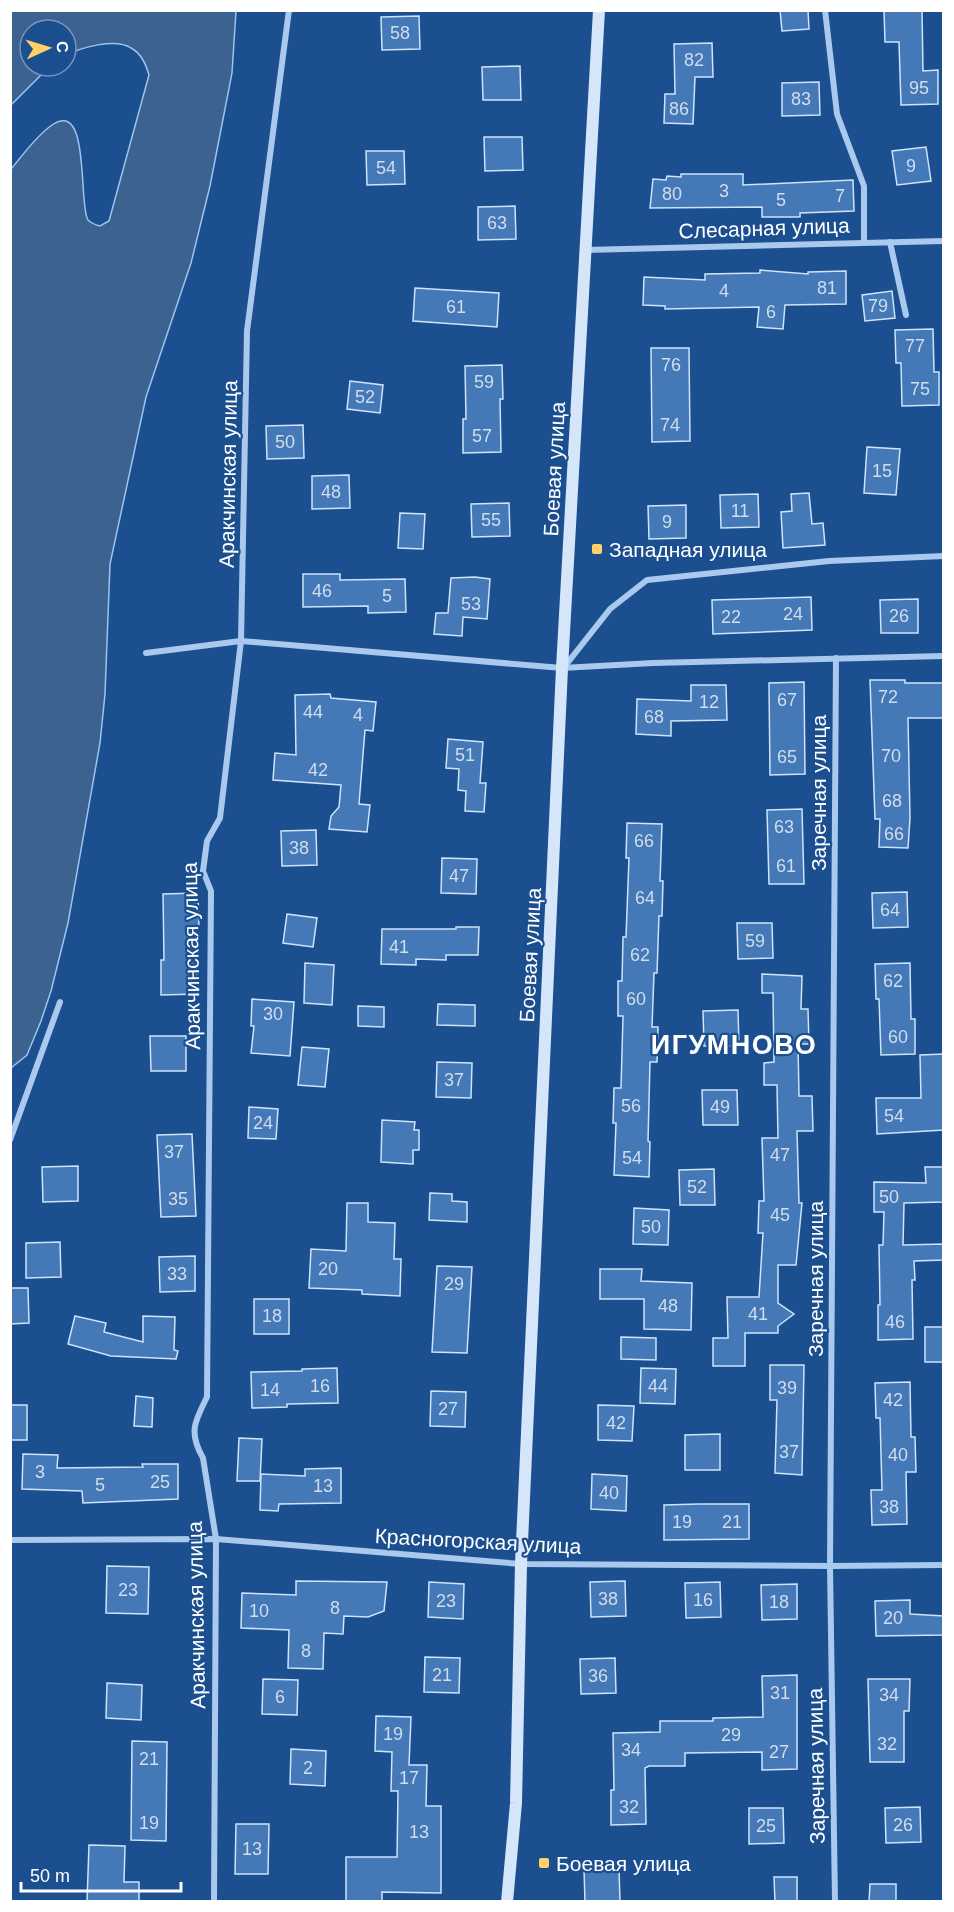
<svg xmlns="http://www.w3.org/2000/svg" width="954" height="1912" font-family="Arial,sans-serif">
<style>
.water{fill:#3c6290;stroke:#9cc4f0;stroke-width:1.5}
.building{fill:#4478b7;stroke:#cfe3fa;stroke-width:1.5}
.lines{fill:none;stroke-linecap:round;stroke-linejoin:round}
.minor{stroke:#a9c9ee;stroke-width:6}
.secondary{stroke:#d6e6fa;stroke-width:12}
.poi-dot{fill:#ffd166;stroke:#1b4f8f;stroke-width:2}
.labels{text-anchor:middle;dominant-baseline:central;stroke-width:4.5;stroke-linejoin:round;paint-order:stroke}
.number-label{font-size:18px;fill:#d0dded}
.street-label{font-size:21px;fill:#fff;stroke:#1b4f8f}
.poi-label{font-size:21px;fill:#fff;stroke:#1b4f8f;text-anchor:start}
.district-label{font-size:27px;font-weight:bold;letter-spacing:1.5px;fill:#fff;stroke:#1b4f8f}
</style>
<rect width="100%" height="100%" fill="#1b4f8f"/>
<path class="water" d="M11,10L236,11L232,73L210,186L191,263L146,397L110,564L105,694L100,743L68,923L51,991L41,1021L27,1055L11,1068V169C23,155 36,136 52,125C91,98 78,205 88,220C92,224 96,225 100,226L109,221L149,75C146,65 142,54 131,48C116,38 80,47 66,56V30H30V66H52L41,75L11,105Z"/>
<g class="building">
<path d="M780,10H808L809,29L782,31Z"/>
<path d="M884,10H922L923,71L938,70V104L901,105L899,42H885Z"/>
<path d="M419,16L420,49L382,50L381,17Z"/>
<path d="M712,43L713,77H695L693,124L664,123L665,94H675L674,44Z"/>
<path d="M520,66L521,100H483L482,67Z"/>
<path d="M819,82L820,115L782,116V83Z"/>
<path d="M484,137H522L523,170L485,171Z"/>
<path d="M926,147L931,181L897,185L892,151Z"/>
<path d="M366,151H404L405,184L367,185Z"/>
<path d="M681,174H743V185L853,180L854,211L800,213V217H762V207L650,208L653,179L666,180L667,176L681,177Z"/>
<path d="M515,206L516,239L478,240V207Z"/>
<path d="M760,270L808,274V272L846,271V304L785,305L783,329L757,327L759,307L665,309V306L643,305L644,277L705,280V274L760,273Z"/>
<path d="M415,288L499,293L497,327L413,321Z"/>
<path d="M892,291L895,318L865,321L862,295Z"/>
<path d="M933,329L934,372H939V405L902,406L901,363H896L895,330Z"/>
<path d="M651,348H689L690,441L652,442Z"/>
<path d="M502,365L503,399H500L501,452L463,453V419H466L465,366Z"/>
<path d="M350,381L383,385L380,413L347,409Z"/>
<path d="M303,425L304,458L267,459L266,426Z"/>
<path d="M867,447L900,449L896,495L864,493Z"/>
<path d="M349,475L350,508L312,509V476Z"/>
<path d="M809,493L812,524L823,523L825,545L783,548L781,512L792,511L791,494Z"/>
<path d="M758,494L759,527L721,528L720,495Z"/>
<path d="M509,503L510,536L472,537L471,504Z"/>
<path d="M686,505V538L649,539L648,506Z"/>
<path d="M400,513L425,514L423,549L398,548Z"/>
<path d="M303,574H340V580L405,579L406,612L368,613V606L303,607Z"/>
<path d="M475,577L490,579L487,619L463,617L462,636L434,634L436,613H448L451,578Z"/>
<path d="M811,597L812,630L713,634L712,600Z"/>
<path d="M918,599V633H881L880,600Z"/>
<path d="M870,680H905V683H944V718H908L910,818L908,848L879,847L880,819H875Z"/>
<path d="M804,682L805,774L770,775L769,683Z"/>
<path d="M691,685H726L727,720L671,721V736L636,734L637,699L691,701Z"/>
<path d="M330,694L331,698L376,702L373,731L365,730L359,804L370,805L367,832L329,829L331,816L339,807L341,785L273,780L275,753L296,755L295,695Z"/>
<path d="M448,739L483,742L480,783H486L484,812L465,811L466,791L458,790L459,769L446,768Z"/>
<path d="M802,809L804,884H769L767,810Z"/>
<path d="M627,823L662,824L660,881H663L662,916H659L657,973H654L652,1027H658L657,1062H650L648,1141L650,1142L649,1177L614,1175L616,1123H613L614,1088H621L623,1016H618V981H622L623,937H626L629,858H626Z"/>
<path d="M316,830L317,865L282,866L281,831Z"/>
<path d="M442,858L477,859L476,894L441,893Z"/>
<path d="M907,892L908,927L873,928L872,893Z"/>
<path d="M198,893L199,928H196L197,994L161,995V960H164L163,894Z"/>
<path d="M287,914L317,918L313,947L283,943Z"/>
<path d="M737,923H772L773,958L738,959Z"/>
<path d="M456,927H479L478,955H446V960L416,959V965L381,964L382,929H456Z"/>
<path d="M305,963L334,965L332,1005L304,1003Z"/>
<path d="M910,963L911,1019H915V1054L881,1055L879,999H876L875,964Z"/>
<path d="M762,974L802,976L801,1009H808L809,1044H798L799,1096H812L813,1131H797L799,1203H802L796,1265H778V1303L794,1314L778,1326V1333H745V1366H713V1338H728L727,1297H759L763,1233H758L759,1201H764L762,1138H778L777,1085H764V1063L774,1062L773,993H762Z"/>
<path d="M252,999L294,1002L290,1056L251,1053L254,1026H251Z"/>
<path d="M438,1004L475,1005V1026L437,1025Z"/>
<path d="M358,1006L384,1007V1027L358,1026Z"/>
<path d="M738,1010L739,1046H704L703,1011Z"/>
<path d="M150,1036H186V1071H151Z"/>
<path d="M302,1047L329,1049L325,1087L298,1085Z"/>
<path d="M944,1054V1130L877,1134L876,1098H921L920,1055Z"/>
<path d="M437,1062L472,1063L471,1098L436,1097Z"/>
<path d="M702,1090H737L738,1125H703Z"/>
<path d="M249,1107L278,1109L276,1139L248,1138Z"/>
<path d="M382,1120L415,1122L414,1130H419V1150H413V1164L381,1162Z"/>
<path d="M192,1134L196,1216L161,1217L157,1135Z"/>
<path d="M78,1166V1201L43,1202L42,1167Z"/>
<path d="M925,1167H944V1202L904,1203L903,1245L944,1244V1260L914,1261L915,1280H912L913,1339L878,1340V1305H880L879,1245H883L884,1212H874V1182L926,1183Z"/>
<path d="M714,1169L715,1205H680L679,1170Z"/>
<path d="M430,1193L452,1194V1201L467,1202V1222L429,1220Z"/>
<path d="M347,1203H368V1222L395,1223L394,1259H401L400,1296L362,1294V1290L309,1288L311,1249L346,1251Z"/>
<path d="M634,1208L669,1210L668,1245L633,1244Z"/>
<path d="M60,1242L61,1277L26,1278V1243Z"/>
<path d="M195,1256V1291L160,1292L159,1257Z"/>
<path d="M437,1266L472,1267L467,1353L432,1352Z"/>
<path d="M600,1269H642L641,1281L692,1283L691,1330L644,1329V1299H600Z"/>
<path d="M10,1288H28L29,1323L10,1324Z"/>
<rect x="254" y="1299" width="35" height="35"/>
<path d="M75,1316L106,1323L104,1332L143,1342V1316L175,1317L174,1350L178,1351L176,1359L111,1356L68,1344Z"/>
<rect x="925" y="1327" width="19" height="35"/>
<path d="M621,1337L656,1338V1360L621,1359Z"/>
<path d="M770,1365H804L802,1475L775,1473L777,1400H770Z"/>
<path d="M337,1368L338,1403L287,1404V1407L252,1408L251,1372L302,1371V1369Z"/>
<path d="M641,1368L676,1369L675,1404L640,1403Z"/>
<path d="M910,1382L911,1437H915L916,1472H906L907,1524L872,1525L871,1490H882L880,1418H876L875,1383Z"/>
<path d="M431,1391L466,1392L465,1427L430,1426Z"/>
<path d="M136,1396L153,1398L152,1427L134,1426Z"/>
<rect x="10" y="1405" width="17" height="35"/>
<path d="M598,1405L634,1406L632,1441L598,1440Z"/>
<path d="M720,1434V1470H685V1435Z"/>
<path d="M239,1438L262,1439L260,1481H237Z"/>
<path d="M23,1454L58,1455L57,1468L143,1467L142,1464H178V1499L83,1503L82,1491L22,1489Z"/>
<path d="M341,1468V1503L279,1504L278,1511L260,1510L261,1474L305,1476V1469Z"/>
<path d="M592,1474L627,1476L626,1511L591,1509Z"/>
<path d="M699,1504H749V1539L664,1540V1505Z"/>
<path d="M107,1566L149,1567L148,1614L106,1613Z"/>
<path d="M296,1581L387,1582L384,1611L368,1617L344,1616L343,1634L324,1633L323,1669L288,1668L289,1630L241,1628L242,1593L296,1595Z"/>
<path d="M625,1581L626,1616L591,1617L590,1582Z"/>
<path d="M429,1582L464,1584L463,1619L428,1617Z"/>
<path d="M720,1582L721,1617L686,1618L685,1583Z"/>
<path d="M797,1584V1619L762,1620L761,1585Z"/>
<path d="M910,1600V1614L944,1616V1635L876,1636L875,1601Z"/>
<path d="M425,1657L460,1658L459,1693L424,1692Z"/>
<path d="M615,1658L616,1693L581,1694L580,1659Z"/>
<path d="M797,1675V1769L762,1770V1752L685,1753V1766H649L645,1768L646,1824L611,1825V1790H614L613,1733L660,1732V1721H713V1718L763,1717L762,1676Z"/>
<path d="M263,1679L298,1680L297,1715L262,1714Z"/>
<path d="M868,1679H910L909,1711H904V1762H870Z"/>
<path d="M107,1683L142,1685L141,1720L106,1718Z"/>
<path d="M376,1716L411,1717L409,1765H427L426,1806H441V1893L382,1892V1902H346V1857H397L398,1791H391L392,1752L375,1751Z"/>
<path d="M132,1741L167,1742L166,1841L131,1840Z"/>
<path d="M291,1749L326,1751L325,1786L290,1784Z"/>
<path d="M920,1807L921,1842L886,1843L885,1808Z"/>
<path d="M749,1808H783L784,1843L749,1844Z"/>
<path d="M236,1824H269L268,1874H235Z"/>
<path d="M89,1845L125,1846L124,1882H139V1902H87Z"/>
<path d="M619,1868L620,1902H585L584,1869Z"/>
<path d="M774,1877H797V1902H775Z"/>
<path d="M870,1884H896V1902H869Z"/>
</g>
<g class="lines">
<g class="minor">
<path d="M825,10L837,114L864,186V242"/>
<path d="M890,242L906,315"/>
<path d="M585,250L944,241"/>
<path d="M146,653L241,641L562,668L653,663L944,656"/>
<path d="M565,666L610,609L647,580L829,561L944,556"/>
<path d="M10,1140L60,1002"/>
<path d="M10,1540L216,1539L521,1564L830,1566L944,1565"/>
<path d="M214,1902L216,1539L203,1458C188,1432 195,1421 207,1397L211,891L203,871L207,841L220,818L241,641L247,331L289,10"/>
<path d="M835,1902L830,1566L836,658"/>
</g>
<path class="secondary" d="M507,1902L516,1803L521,1564L562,668L599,10"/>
</g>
<g class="poi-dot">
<rect x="591" y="543" width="12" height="12" rx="3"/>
<rect x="538" y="1857" width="12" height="12" rx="3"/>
</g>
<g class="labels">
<g class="number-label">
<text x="400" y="33">58</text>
<text x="694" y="60">82</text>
<text x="919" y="88">95</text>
<text x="801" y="99">83</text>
<text x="679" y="109">86</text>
<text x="911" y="166">9</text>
<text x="386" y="168">54</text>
<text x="724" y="191">3</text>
<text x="672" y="194">80</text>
<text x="840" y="196">7</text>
<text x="781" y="200">5</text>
<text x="497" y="223">63</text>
<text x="827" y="288">81</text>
<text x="724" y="291">4</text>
<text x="878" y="306">79</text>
<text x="456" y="307">61</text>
<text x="771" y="312">6</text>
<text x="915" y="346">77</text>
<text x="671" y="365">76</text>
<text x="484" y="382">59</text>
<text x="920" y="389">75</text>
<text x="365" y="397">52</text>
<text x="670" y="425">74</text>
<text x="482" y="436">57</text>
<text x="285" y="442">50</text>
<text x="882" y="471">15</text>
<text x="331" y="492">48</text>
<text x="740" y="511">11</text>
<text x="491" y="520">55</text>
<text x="667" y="522">9</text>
<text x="322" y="591">46</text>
<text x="387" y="596">5</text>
<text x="471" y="604">53</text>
<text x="793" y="614">24</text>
<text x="899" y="616">26</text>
<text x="731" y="617">22</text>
<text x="888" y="697">72</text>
<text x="787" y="700">67</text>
<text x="709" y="702">12</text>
<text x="313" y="712">44</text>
<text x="358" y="715">4</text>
<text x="654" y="717">68</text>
<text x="465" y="755">51</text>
<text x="891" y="756">70</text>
<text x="787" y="757">65</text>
<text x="318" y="770">42</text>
<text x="892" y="801">68</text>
<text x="784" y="827">63</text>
<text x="894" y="834">66</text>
<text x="644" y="841">66</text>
<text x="299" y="848">38</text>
<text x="786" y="866">61</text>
<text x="459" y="876">47</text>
<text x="645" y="898">64</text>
<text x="890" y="910">64</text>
<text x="755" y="941">59</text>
<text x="399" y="947">41</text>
<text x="640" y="955">62</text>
<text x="893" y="981">62</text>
<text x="636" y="999">60</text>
<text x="273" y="1014">30</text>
<text x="898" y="1037">60</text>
<text x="454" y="1080">37</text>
<text x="631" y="1106">56</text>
<text x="720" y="1107">49</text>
<text x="894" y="1116">54</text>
<text x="263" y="1123">24</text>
<text x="174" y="1152">37</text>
<text x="780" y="1155">47</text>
<text x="632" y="1158">54</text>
<text x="697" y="1187">52</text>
<text x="889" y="1197">50</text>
<text x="178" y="1199">35</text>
<text x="780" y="1215">45</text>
<text x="651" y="1227">50</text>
<text x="328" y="1269">20</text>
<text x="177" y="1274">33</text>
<text x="454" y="1284">29</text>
<text x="668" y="1306">48</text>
<text x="758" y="1314">41</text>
<text x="272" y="1316">18</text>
<text x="895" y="1322">46</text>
<text x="320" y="1386">16</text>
<text x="658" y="1386">44</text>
<text x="787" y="1388">39</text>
<text x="270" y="1390">14</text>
<text x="893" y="1400">42</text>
<text x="448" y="1409">27</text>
<text x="616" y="1423">42</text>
<text x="789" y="1452">37</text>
<text x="898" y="1455">40</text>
<text x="40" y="1472">3</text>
<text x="160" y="1482">25</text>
<text x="100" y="1485">5</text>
<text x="323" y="1486">13</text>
<text x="609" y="1493">40</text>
<text x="889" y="1507">38</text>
<text x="682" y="1522">19</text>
<text x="732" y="1522">21</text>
<text x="128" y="1590">23</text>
<text x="608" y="1599">38</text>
<text x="703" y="1600">16</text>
<text x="446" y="1601">23</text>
<text x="779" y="1602">18</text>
<text x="335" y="1608">8</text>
<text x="259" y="1611">10</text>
<text x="893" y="1618">20</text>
<text x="306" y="1651">8</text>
<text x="442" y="1675">21</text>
<text x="598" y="1676">36</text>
<text x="780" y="1693">31</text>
<text x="889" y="1695">34</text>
<text x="280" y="1697">6</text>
<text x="393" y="1734">19</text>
<text x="731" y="1735">29</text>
<text x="887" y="1744">32</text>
<text x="631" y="1750">34</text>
<text x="779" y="1752">27</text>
<text x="149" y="1759">21</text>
<text x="308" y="1768">2</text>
<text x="409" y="1778">17</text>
<text x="629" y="1807">32</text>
<text x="149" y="1823">19</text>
<text x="903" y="1825">26</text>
<text x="766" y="1826">25</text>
<text x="419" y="1832">13</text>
<text x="252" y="1849">13</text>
</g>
<g class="street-label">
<text transform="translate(764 228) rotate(-2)">Слесарная улица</text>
<text transform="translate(554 469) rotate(-87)">Боевая улица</text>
<text transform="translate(228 474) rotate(-89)">Аракчинская улица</text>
<text transform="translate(818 793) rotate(-90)">Заречная улица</text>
<text transform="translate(530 955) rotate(-87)">Боевая улица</text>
<text transform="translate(191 956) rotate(-91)">Аракчинская улица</text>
<text transform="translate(815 1279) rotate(-90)">Заречная улица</text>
<text transform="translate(478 1541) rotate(3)">Красногорская улица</text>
<text transform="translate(196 1615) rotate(-91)">Аракчинская улица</text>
<text transform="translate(816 1766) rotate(-91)">Заречная улица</text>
</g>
<g class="poi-label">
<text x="609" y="549">Западная улица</text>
<text x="556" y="1863">Боевая улица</text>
</g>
<g class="district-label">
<text x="734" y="1045">ИГУМНОВО</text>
</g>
</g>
<rect width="954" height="1912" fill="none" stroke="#ffffff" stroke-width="24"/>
<g transform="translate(48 48) rotate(86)"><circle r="28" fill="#1b4f8f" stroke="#7695bc" stroke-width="1.5"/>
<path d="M0-4.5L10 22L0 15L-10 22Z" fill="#ffd166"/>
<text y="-9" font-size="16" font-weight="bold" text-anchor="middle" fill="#ffffff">С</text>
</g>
<path d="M21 1882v9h160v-9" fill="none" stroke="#ffffff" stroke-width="3"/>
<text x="30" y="1882" font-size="18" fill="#ffffff" stroke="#1b4f8f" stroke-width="4.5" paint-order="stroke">50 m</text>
</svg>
